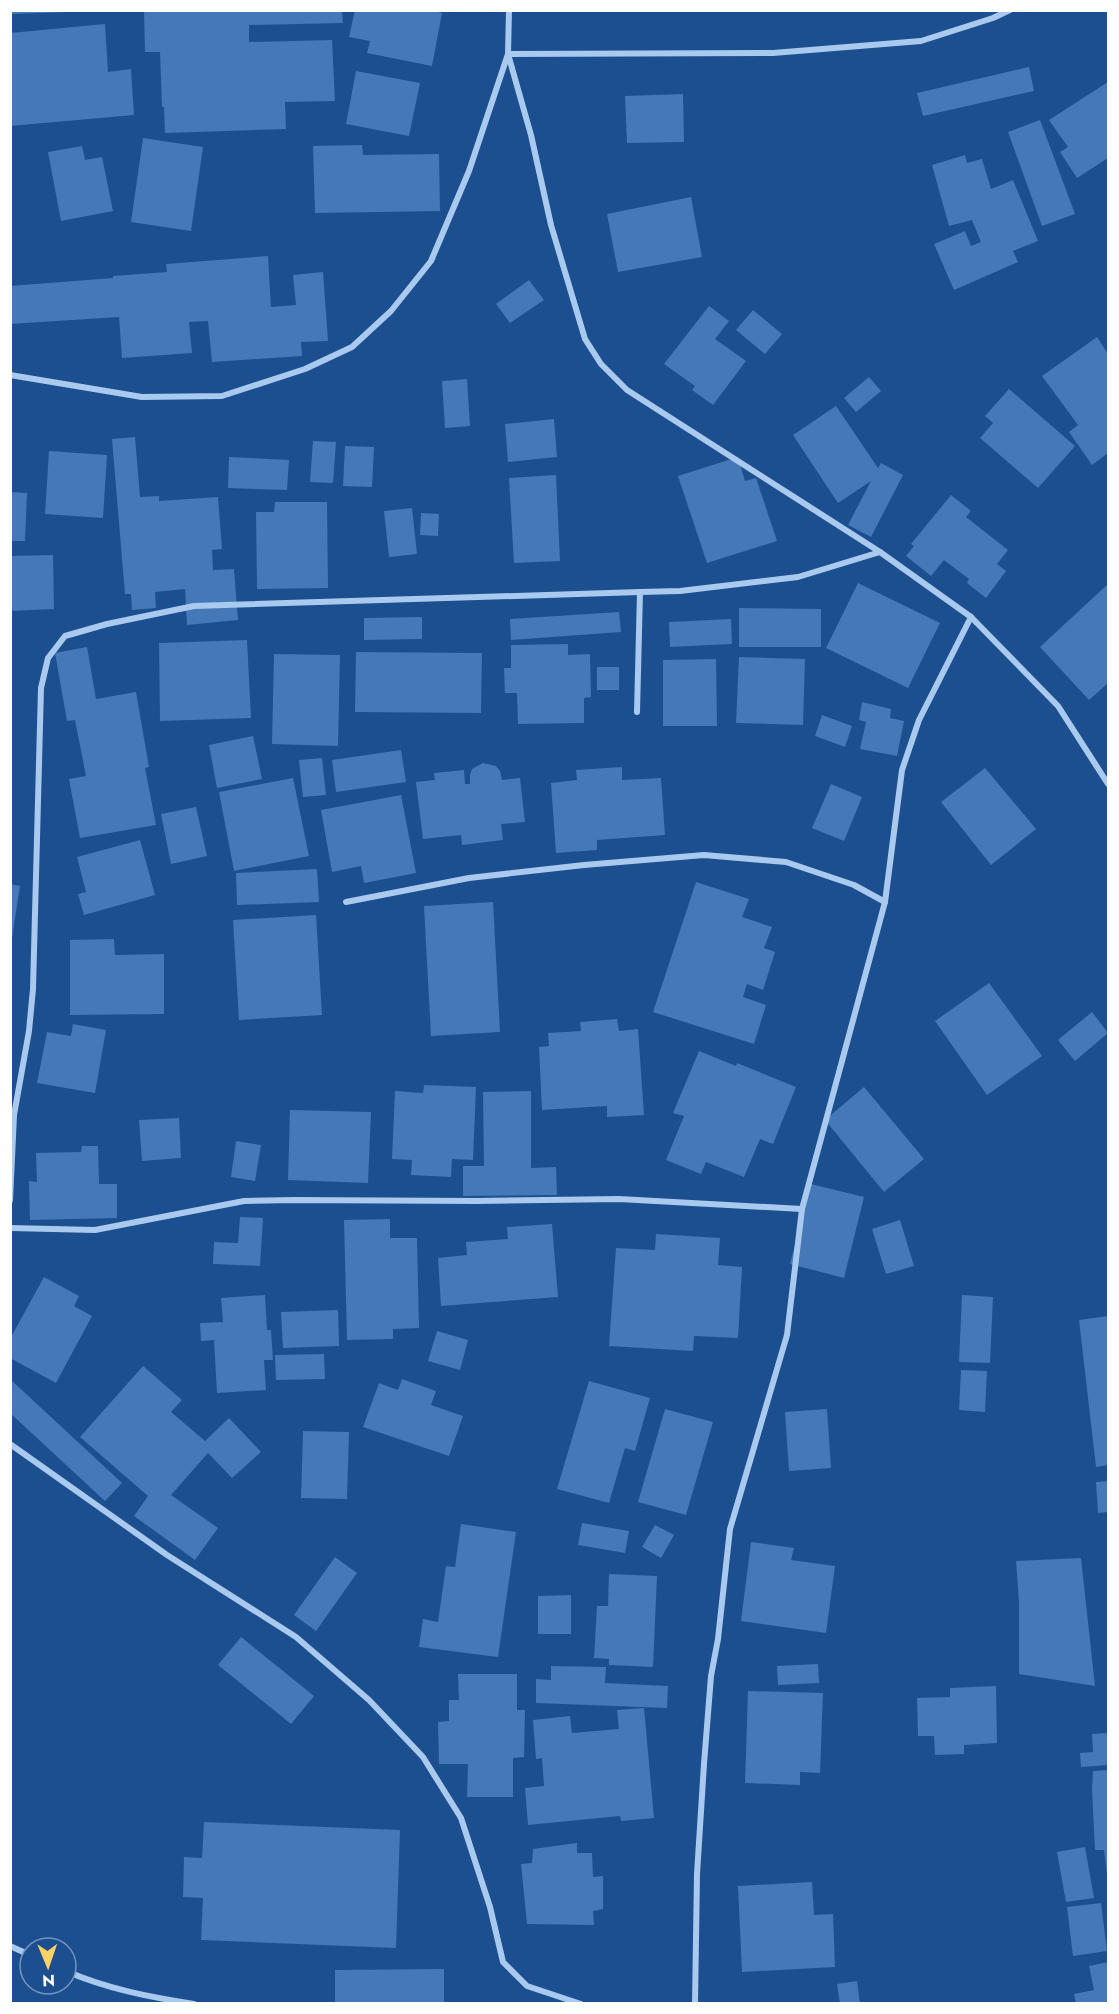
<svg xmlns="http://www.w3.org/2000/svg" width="1119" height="2014" font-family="Jost,sans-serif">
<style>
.building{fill:#4478b7}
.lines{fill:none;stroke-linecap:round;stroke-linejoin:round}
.minor{stroke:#a9c9ee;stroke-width:6}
</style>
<rect width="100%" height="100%" fill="#1b4f8f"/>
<g class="building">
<path d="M12,10H69L70,12L12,14Z"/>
<path d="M144,10H342L343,23L249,25V42L332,40L335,101L285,102L286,129L165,133L164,107H162L160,52H145Z"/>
<path d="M355,10H429L442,13L432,66L367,53L370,41L349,37Z"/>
<path d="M105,24L108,72L131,69L134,115L10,126V33Z"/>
<path d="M1029,67L1034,91L923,116L917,93Z"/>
<path d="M356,71L420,83L409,136L346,124Z"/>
<path d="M1108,82V158L1077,178L1060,152L1068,147L1049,120Z"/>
<path d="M683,94L684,142L627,143L625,96Z"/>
<path d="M1040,120L1075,214L1042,226L1008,132Z"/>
<path d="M143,138L203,147L191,231L131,222Z"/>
<path d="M362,145L363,155L439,154L440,211L315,213L313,146Z"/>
<path d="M82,146L85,160L102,157L113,211L61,221L48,152Z"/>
<path d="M965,155L967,163L982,159L991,189L1013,180L1038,241L1013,251L1018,262L954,290L934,244L965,231L971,246L981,242L972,220L949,226L932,165Z"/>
<path d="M691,197L702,257L618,272L607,214Z"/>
<path d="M268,256L271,307L296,305L293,275L323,272L328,341L301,342L302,356L212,362L208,321L189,322L192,353L122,358L119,317L10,324V286L113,278V276L167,272L166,264Z"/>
<path d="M529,280L544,300L510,323L496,304Z"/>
<path d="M709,306L729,321L715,339L746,361L713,405L692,390L695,386L664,364Z"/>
<path d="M753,310L782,334L765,354L736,330Z"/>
<path d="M1097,337L1108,354V453L1092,465L1069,432L1078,425L1042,376Z"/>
<path d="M869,377L881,391L856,412L844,398Z"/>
<path d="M467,379L470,426L445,428L442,381Z"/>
<path d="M1009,389L1075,446L1038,488L980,438L993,423L985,416Z"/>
<path d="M836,406L878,468L881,463L903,475L871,537L848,525L871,481L838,503L793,435Z"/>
<path d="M554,419L557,457L508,462L505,424Z"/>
<path d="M135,437L140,497L159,496V501L218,497L222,549L212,550L213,570L234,569L238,620L187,625L185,589L155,592L156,608L132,610L131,594H125L112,439Z"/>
<path d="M313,441L336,442L333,483L310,482Z"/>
<path d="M345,446L374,447L372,487L343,486Z"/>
<path d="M49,451L107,455L103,518L45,514Z"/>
<path d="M229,457L289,460L287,490L228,488Z"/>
<path d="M738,457L745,481L756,478L777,541L707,563L678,476Z"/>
<path d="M556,475L560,561L514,563L509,478Z"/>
<path d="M10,492L27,493L25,541H10Z"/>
<path d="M951,495L971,511L966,517L1008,550L997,564L1006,571L986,598L967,583L969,579L944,560L931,576L906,556L914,546L911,544Z"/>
<path d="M275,502H327L328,588L257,589L256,512H274Z"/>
<path d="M412,508L417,554L389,557L384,511Z"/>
<path d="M421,513L439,514L438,536L420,535Z"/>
<path d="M53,555L54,609L10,611V556Z"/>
<path d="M858,583L940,623L908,688L826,648Z"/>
<path d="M1108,584V683L1089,700L1040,647Z"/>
<path d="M739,608L821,609V647H739Z"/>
<path d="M619,612L621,632L511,640L510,619Z"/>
<path d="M422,617V639L364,640V618Z"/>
<path d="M731,619L732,644L670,647L669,622Z"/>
<path d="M247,640L251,718L160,721L159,643Z"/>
<path d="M568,644V655L590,654L591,697L584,698V723L518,724L517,693H505L504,668H511V645Z"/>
<path d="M87,647L96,699L136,692L149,767L145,768L156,825L80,838L69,779L86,776L75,720L67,721L55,653Z"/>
<path d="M356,652L482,653L481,713L355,712Z"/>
<path d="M274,654L340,655L338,746L272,744Z"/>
<path d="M739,657L805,659L803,725L736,723Z"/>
<path d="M716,659L717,726H663V660Z"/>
<rect x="597" y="667" width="22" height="23"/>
<path d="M862,702L891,709L890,718L904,721L897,756L860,749L866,722L859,720Z"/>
<path d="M822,715L852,726L845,747L815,736Z"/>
<path d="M253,736L262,779L217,788L209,745Z"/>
<path d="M401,750L406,782L336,792L332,760Z"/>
<path d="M322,758L326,795L303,797L299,760Z"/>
<path d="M483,763L496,766L500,771L502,780L520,778L525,822L501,824L503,840L462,845L461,835L423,839L416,782L435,780L434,773L464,770L465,784H470V775L472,769Z"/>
<path d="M622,767V780L661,778L665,835L597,840V850L556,853L551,783L577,780L576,770Z"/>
<path d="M985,768L1036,829L991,865L941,802Z"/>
<path d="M293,778L309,856L234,871L219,792Z"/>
<path d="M831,784L862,797L844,841L812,828Z"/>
<path d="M401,795L416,873L364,883L361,866L332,872L321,810Z"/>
<path d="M196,807L207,856L171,864L161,814Z"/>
<path d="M140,840L155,895L84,915L78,894L86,892L77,857Z"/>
<path d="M317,869L319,902L237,905L236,873Z"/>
<path d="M696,882L749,899L742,917L772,927L764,948L775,952L763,990L747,984L743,997L766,1005L754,1044L653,1012Z"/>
<path d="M10,884L20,886L12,938H10Z"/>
<path d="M493,902L500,1032L431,1036L424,906Z"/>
<path d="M316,915L322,1015L239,1020L233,920Z"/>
<path d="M114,939L115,955L164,954V1014L70,1015V940Z"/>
<path d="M989,983L1042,1056L987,1095L935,1021Z"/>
<path d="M1092,1012L1108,1033L1075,1061L1058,1040Z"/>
<path d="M617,1019L619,1031L638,1029L644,1115L607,1117V1106L542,1110L539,1047L549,1046L548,1033L581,1031L580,1022Z"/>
<path d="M73,1024L106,1030L95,1093L37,1083L47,1032L71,1036Z"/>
<path d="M699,1051L736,1066L737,1063L796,1087L773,1144L760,1139L744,1177L706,1162L701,1174L666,1160L684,1116L673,1113Z"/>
<path d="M424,1085L476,1087L473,1160L452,1159L451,1177L411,1175L412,1160L392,1159L395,1091L423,1093Z"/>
<path d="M864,1087L924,1159L884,1192L825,1120Z"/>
<path d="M531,1091V1168L556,1167L557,1195L463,1196V1166H484L483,1092Z"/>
<path d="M290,1110L371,1112L368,1183L288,1180Z"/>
<path d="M179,1118L181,1158L142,1161L139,1120Z"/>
<path d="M236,1141L261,1145L255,1181L231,1177Z"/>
<path d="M82,1146H98L99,1184H117V1218L30,1220L29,1181L37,1182L36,1153L81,1152Z"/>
<path d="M811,1184L864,1197L844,1278L790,1264Z"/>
<path d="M240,1217L263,1218L260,1266L213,1264L214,1242L238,1243Z"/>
<path d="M390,1219V1238H417L419,1328L393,1329V1339L347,1340L344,1220Z"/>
<path d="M900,1220L914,1266L886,1274L872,1229Z"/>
<path d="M552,1224L558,1297L441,1306L438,1258L467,1255L466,1242L508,1239L507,1227Z"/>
<path d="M656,1234L720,1238L718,1265L742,1267L738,1338L694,1336L693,1351L609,1346L616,1248L655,1250Z"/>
<path d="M44,1277L79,1296L74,1306L92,1316L56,1383L10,1358V1339Z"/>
<path d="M265,1295L267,1330H271L273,1360H264L266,1390L217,1393L214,1340L201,1341L200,1323L223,1322L221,1298Z"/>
<path d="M962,1295L993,1297L990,1363L959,1362Z"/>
<path d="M338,1310L339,1346L283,1348L281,1312Z"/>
<path d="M1108,1316V1465L1096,1467L1079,1320Z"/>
<path d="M437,1331L468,1340L460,1370L428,1361Z"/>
<path d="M324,1354L325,1379L276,1380L275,1355Z"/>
<path d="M143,1366L182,1400L171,1412L205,1441L229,1418L261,1452L232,1478L208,1453L171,1495L218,1528L195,1560L134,1516L148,1496L80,1437Z"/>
<path d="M961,1370L987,1371L985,1412L959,1410Z"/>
<path d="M10,1379L122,1483L105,1501L10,1413Z"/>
<path d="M402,1379L436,1391L431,1405L463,1416L449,1456L363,1427L379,1383L398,1390Z"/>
<path d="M589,1381L650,1398L635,1451L625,1448L609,1503L557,1489Z"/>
<path d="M665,1409L713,1422L686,1515L638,1502Z"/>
<path d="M827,1409L831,1468L789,1471L785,1412Z"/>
<path d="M303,1431L349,1432L347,1499L301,1498Z"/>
<path d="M1108,1481V1512L1098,1513L1096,1482Z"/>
<path d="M582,1523L629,1531L625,1553L578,1545Z"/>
<path d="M461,1524L516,1532L498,1657L419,1647L423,1619L438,1622L446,1566L455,1567Z"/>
<path d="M655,1525L674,1535L661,1558L642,1547Z"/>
<path d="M751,1542L794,1548L791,1560L835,1566L826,1633L741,1621Z"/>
<path d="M335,1557L357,1573L316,1631L294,1615Z"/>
<path d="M1081,1558L1095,1686L1019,1674V1602L1016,1561Z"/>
<path d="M609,1574L657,1576L653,1667L609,1665V1659L594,1658L597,1606H608Z"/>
<path d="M571,1595V1634H538V1596Z"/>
<path d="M241,1637L314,1696L291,1724L218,1665Z"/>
<path d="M818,1664L819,1683L778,1685L777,1666Z"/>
<path d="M551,1666L606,1667L605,1683L668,1686L667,1708L536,1703V1679L551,1680Z"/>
<path d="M458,1674H517V1710H525L524,1757L513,1758V1797H467L468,1764H439L438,1722L449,1721V1700H459Z"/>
<path d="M996,1686L997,1743L964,1745V1754L935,1755L934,1736H918L917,1698L950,1697V1688Z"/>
<path d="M748,1691L823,1693L820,1773L800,1772V1785L745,1783Z"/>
<path d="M644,1708L654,1818L621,1821L620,1816L528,1825L525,1788L544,1786L542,1758L536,1759L533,1720L570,1716L572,1733L619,1729L617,1710Z"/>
<path d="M1108,1733V1765L1081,1767L1080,1753L1093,1752L1092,1734Z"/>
<path d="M1108,1770V1874H1107L1104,1850H1095L1092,1789L1093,1771Z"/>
<path d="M204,1822L400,1830L396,1948L201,1940L203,1898L183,1897L184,1857L202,1858Z"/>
<path d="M577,1843V1853H592L593,1877L603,1876V1909L593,1911L594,1925L527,1924L521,1864L532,1863L533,1849Z"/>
<path d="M1085,1847L1094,1898L1066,1902L1057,1852Z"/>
<path d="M812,1882L814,1915L833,1914L835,1967L742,1972L738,1886Z"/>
<path d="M1101,1903L1107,1951L1073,1956L1067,1907Z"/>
<path d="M1108,1962V2004H1076L1074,1994L1094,1990L1089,1966Z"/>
<path d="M444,1969V2004H335V1970Z"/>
<path d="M857,1981L860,2004H840L837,1984Z"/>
</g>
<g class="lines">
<g class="minor">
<path d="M509,10L508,54L531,135L551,225L585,339L601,364L627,390L880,552L971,617L919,720L902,770L885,902L802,1209L787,1335L730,1529L718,1639L711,1676L704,1764L697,1874L695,2004"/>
<path d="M10,375L142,397L222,396L305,369L352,347L391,311L431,261L469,171L508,54L773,53L921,41L993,18L1010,10"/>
<path d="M971,617L1058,706L1108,784"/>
<path d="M637,712L640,592L680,591L798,577L880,552"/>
<path d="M346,902L469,878L584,865L704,855L786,862L854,885L885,902"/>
<path d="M10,1200L14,1115L29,1031L33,989L41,688L48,658L65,636L107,624L194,606L640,592"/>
<path d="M10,1228L95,1230L244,1201L294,1200L476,1201L619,1199L802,1209"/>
<path d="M10,1444L167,1555L296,1637L369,1700L423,1757L461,1818L490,1907L503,1962L527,1986L581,2004"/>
<path d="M10,1946L30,1955"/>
<path d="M66,1971C107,1989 150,1997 194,2004"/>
</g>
</g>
<rect width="1119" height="2014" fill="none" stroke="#ffffff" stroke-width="24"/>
<g transform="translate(48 1966) rotate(178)"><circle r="28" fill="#1b4f8f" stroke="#7695bc" stroke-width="1.5"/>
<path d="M0-4.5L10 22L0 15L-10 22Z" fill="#ffd166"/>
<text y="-9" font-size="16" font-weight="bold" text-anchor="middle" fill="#ffffff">N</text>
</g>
</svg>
